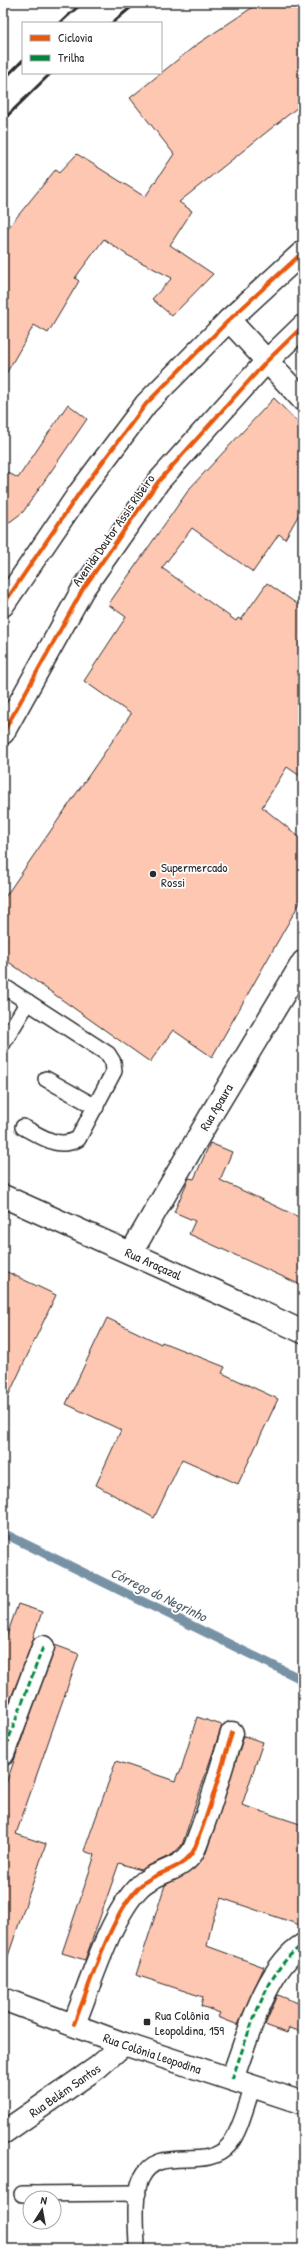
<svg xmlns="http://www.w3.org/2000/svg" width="306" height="2252" font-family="'Patrick Hand',sans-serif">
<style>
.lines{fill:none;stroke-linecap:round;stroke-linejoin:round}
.stream{stroke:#7892a5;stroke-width:9}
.building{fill:#fec7b2;stroke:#2b2b2b}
.service-casing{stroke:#2b2b2b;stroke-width:18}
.minor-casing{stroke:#2b2b2b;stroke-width:25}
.primary-casing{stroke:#2b2b2b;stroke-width:25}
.service{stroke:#fff;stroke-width:15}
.minor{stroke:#fff;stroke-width:22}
.primary{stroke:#fff;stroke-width:22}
.rail{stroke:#2b2b2b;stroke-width:3}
.quiet{stroke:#00873e;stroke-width:3;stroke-dasharray:6 3;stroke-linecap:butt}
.cycleway-casing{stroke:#fff;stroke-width:6}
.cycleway{stroke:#e8590c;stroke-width:4}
.poi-dot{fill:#2b2b2b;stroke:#fff;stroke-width:1.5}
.labels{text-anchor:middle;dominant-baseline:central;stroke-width:3.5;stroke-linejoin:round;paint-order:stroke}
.street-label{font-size:13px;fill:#2b2b2b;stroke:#fff}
.poi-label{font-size:13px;fill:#2b2b2b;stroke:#fff;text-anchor:start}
.water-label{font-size:14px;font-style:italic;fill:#515e68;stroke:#fff}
</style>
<rect width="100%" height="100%" fill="#fff"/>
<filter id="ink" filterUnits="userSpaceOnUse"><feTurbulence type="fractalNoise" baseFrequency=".025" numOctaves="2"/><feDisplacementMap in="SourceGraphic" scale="8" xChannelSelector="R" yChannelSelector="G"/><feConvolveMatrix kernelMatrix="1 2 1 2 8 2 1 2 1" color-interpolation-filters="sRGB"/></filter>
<g filter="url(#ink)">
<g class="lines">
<path class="stream" d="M3,1533L303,1680"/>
</g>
<g class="building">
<path d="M259,3H303V103L179,202L192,211L170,245L213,274L172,316L152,299L172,278L127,255L104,239L75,278L79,281L48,333L34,325L3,379V234L56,169L60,172L77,154L145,197L174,154L130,98L196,45Z"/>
<path d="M274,398L303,428V507L285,539L279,534L253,572L192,528L162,568L236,621L238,618L241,620L267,583L303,608V778L287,767L262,807L303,840V897L212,1057L173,1030L150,1062L3,958V900L131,714L84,681L126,617L109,605L110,602L190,488Z"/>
<path d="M68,404L87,419L23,512L3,527V470L18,478Z"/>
<path d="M210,1143L232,1152L220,1180L303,1219V1286L189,1234L195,1221L174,1212L189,1178L194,1179Z"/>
<path d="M3,1270L56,1295L3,1407Z"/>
<path d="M107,1318L161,1344L162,1342L225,1367L222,1373L278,1399L238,1484L182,1459L154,1518L96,1485L121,1430L66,1404Z"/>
<path d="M18,1604L42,1612L33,1637L35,1638L6,1710L3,1709V1646Z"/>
<path d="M55,1645L79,1654L16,1834L46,1844L7,1959L3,1958V1792Z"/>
<path d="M197,1717L222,1725L182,1845L173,1854L140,1870L119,1863L85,1960L62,1953L95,1855L84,1851L116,1761L175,1781L178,1773H180Z"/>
<path d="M244,1736L263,1742L242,1805L303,1825V1926L221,1898L212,1922L207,1946L264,1967L238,2025L218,2017L220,2013L201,2006L203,1997L136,1975L165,1885L194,1869L206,1853Z"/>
<path d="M278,1995L303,2005V2032L289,2028L287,2033L265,2025Z"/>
</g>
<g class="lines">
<defs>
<g id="service">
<path d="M3,986L108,1054L113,1062L114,1071L78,1139C58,1150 41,1136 23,1127"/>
<path d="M3,1043L28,1002"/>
<path d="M46,1079L96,1107"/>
<path d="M22,2194L138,2193"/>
<path d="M137,2249C137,2230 133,2196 141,2179C158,2142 205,2174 229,2145C240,2132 247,2103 253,2086"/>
</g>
<g id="minor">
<path d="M229,320L303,400"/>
<path id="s1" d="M3,1196L226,1296L303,1332"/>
<path id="s2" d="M131,1253L214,1110L303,962"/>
<path d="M3,1754L43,1647"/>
<path id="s3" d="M3,1999L124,2044L303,2103"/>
<path d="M74,2024C90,1985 110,1916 139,1887C154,1871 179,1872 192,1853C196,1847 198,1838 201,1831C213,1799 222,1765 232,1733"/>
<path d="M232,2079C247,2039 266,1967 303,1945"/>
<path id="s4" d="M3,2133L98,2067L124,2044"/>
</g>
<g id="primary">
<path d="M3,605L80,492L146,404L229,320L303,252"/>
<path d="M3,733L83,589L158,482L266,362L303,326"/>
</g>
</defs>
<use href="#service" class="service-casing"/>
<use href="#minor" class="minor-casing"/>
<use href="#primary" class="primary-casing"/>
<use href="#service" class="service"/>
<use href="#minor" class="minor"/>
<use href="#primary" class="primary"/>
<g class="rail">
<path d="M60,23L82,3"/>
<path d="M112,23L136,3"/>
<path d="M3,80L23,60"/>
<path d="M3,120L51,73"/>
</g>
<g class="quiet">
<path d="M3,1754L43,1647"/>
<path d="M232,2079C247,2039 266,1967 303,1945"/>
</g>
<defs>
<g id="cycleway">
<path d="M3,605L80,492L146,404L229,320L303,252"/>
<path d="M3,733L83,589L158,482L266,362L303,326"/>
<path d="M74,2024C90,1985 110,1916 139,1887C154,1871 179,1872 192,1853C196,1847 198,1838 201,1831C213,1799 222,1765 232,1733"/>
</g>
</defs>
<use href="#cycleway" class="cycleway-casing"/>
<use href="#cycleway" class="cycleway"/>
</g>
</g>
<g class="poi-dot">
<circle cx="153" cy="874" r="4"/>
<rect x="143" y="2018" width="8" height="8" rx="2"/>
</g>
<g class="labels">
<g class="street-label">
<text transform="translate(113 530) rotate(-55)">Avenida Doutor Assis Ribeiro</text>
<text stroke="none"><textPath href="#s2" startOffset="169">Rua Apaura</textPath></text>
<text stroke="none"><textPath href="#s1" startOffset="165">Rua Araçazal</textPath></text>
<text stroke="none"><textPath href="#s3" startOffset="159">Rua Colônia Leopodina</textPath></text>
<text stroke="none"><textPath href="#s4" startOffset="75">Rua Belém Santos</textPath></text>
</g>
<g class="poi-label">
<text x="161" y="867">Supermercado<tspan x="161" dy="15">Rossi</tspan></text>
<text x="155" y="2015">Rua Colônia<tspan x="155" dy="15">Leopoldina, 159</tspan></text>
</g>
<g class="water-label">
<text transform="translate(159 1594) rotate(26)">Córrego do Negrinho</text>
</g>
</g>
<rect width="306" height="2252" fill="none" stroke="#fff" stroke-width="16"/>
<rect x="8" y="8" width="290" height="2236" fill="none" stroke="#2b2b2b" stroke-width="1.5" filter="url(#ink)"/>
<rect x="22" y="22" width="140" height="52" fill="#ffffff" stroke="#aaaaaa"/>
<rect x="30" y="35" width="20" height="6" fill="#e8590c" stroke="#aaaaaa"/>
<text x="58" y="42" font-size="12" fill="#2b2b2b">Ciclovia</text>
<rect x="30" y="55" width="20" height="6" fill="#00873e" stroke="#aaaaaa"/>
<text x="58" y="62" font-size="12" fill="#2b2b2b">Trilha</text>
<g transform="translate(42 2210) rotate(11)"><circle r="19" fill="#ffffff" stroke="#aaaaaa"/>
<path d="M0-3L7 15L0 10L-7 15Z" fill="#2b2b2b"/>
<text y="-6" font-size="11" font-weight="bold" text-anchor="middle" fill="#2b2b2b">N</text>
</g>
</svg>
